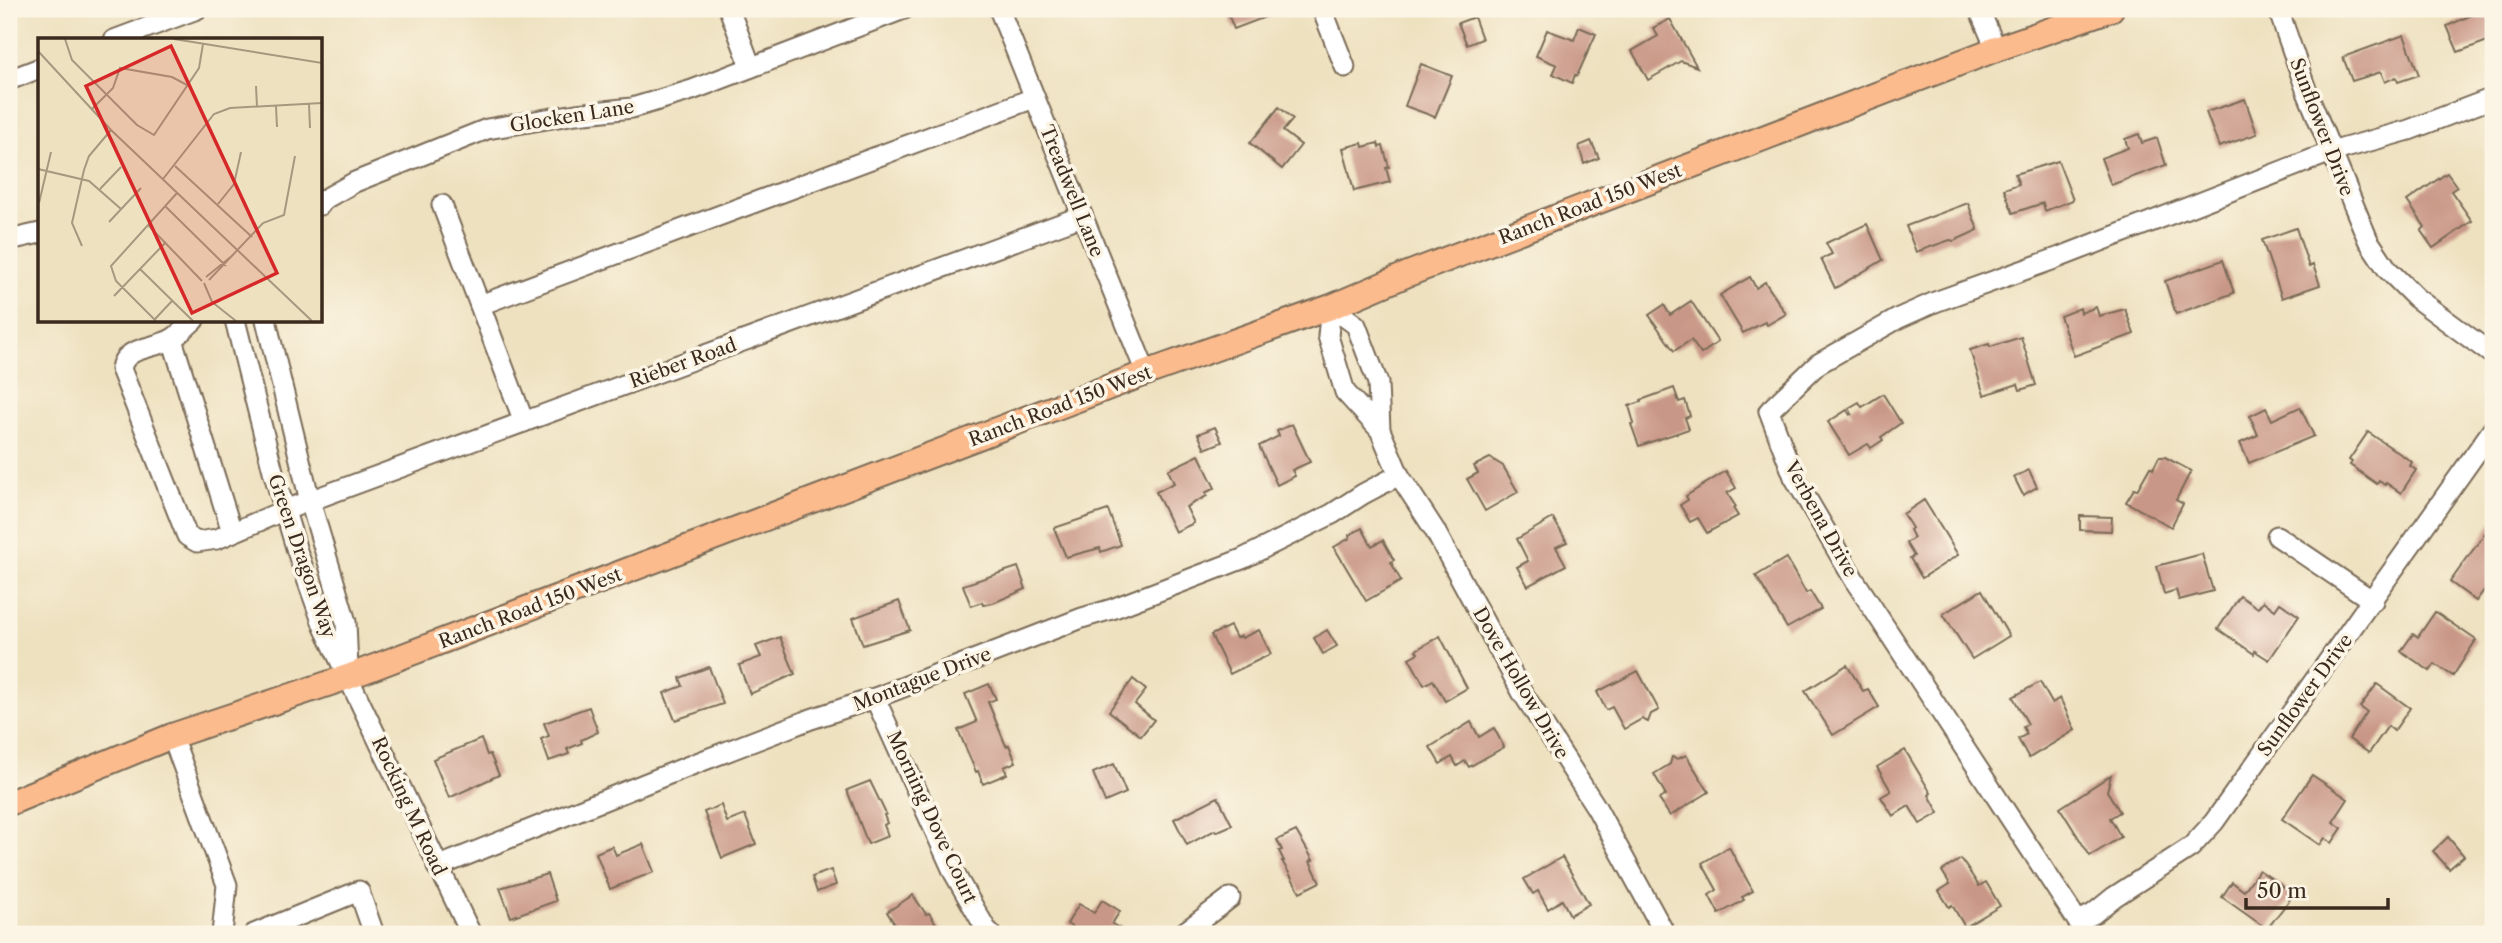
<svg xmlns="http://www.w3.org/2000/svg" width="2502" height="943" font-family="'Libre Caslon Text',serif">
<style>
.building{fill:#c99787}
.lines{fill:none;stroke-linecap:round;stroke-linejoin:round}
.minor-casing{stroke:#7a6a57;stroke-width:23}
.major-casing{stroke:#7a6a57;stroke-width:28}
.minor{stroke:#fff;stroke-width:19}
.major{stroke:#fbbb8d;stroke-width:24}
.labels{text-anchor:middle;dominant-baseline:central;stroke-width:7;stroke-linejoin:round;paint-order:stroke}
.street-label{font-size:19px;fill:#3b2a1e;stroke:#fcf5e5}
.inset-road{fill:none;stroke:#a6987f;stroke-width:2}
.view{fill:#d62828;fill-opacity:0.15;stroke:#d62828;stroke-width:3.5}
.inset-edge{fill:none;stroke:#3b2a1e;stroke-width:3.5}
</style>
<rect width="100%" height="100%" fill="#fcf5e5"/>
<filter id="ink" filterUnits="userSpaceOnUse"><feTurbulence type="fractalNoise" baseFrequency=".0143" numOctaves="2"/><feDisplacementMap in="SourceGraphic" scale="14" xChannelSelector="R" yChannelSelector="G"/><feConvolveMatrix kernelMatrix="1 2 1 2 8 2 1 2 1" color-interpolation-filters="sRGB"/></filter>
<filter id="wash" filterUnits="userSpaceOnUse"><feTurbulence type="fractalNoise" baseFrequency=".00686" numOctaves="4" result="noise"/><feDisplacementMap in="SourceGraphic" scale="28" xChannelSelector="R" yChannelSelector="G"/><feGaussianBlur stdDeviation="1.57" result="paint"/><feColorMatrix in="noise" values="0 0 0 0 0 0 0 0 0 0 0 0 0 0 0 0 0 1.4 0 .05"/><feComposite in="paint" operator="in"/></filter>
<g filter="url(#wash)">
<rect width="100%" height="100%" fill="#eee1c0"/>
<g id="blocks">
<g class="building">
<path d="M1226,9H1283L1284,10L1234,29Z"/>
<path d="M2485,9H2493V39L2458,52L2447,26Z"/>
<path d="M1474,17L1482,39L1467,45L1458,23Z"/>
<path d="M1670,19L1697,67L1681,61L1648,80L1632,51L1658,36L1653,28Z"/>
<path d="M1579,27L1596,34L1577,76L1575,75L1572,83L1553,74L1557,65L1536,56L1547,30L1574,40Z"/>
<path d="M2404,35L2419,75L2398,82L2396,77L2385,82L2381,72L2352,81L2343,57Z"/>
<path d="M1421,64L1452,76L1435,117L1405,106Z"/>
<path d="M2245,99L2257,134L2219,147L2206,112Z"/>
<path d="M1279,107L1293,119L1283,131L1301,145L1282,169L1250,143Z"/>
<path d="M2139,134L2142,143L2157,138L2166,165L2111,185L2101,158L2128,148L2125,139Z"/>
<path d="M1591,141L1599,158L1584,164L1579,146Z"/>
<path d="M1362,143L1363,147L1378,143L1379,147L1383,146L1389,167L1386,168L1390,182L1354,191L1343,148Z"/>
<path d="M2058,161L2073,200L2045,211L2043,203L2013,213L2004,189L2019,184L2015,174Z"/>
<path d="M2447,173L2457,187L2451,191L2472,221L2433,248L2421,231L2425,227L2407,201Z"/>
<path d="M1968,203L1978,230L1954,241L1950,240L1916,252L1906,226Z"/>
<path d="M1867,224L1883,260L1835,288L1821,259L1832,254L1826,243Z"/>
<path d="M2296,228L2309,267L2313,265L2320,285L2282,298L2262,240Z"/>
<path d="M2223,260L2234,293L2176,314L2165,281Z"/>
<path d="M1750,277L1756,288L1765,282L1786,314L1767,325L1765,322L1743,333L1720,295Z"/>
<path d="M1691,301L1718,342L1701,354L1691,340L1674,351L1649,315L1664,305L1670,315Z"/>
<path d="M2096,307L2099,316L2125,309L2134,334L2074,356L2060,316L2080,308L2081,313Z"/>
<path d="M2021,337L2036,385L2020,390L2018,384L1984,395L1970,350L1989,344L1990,347Z"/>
<path d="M1674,388L1679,402L1685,400L1690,416L1685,418L1689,429L1639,446L1631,424L1634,423L1629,406L1641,402V400Z"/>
<path d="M1883,394L1901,423L1881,437L1883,440L1871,448L1868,444L1849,455L1828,422L1847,410L1850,415L1852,414L1849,408L1859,402L1862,407Z"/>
<path d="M2300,407L2314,436L2249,463L2240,443L2258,435L2250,416L2266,408L2272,420Z"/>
<path d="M1292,424L1310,462L1292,470L1295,476L1277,485L1259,446L1279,436L1277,431Z"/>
<path d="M1215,427L1222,442L1205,449L1198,434Z"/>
<path d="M2368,432L2412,462L2410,466L2416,470L2401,493L2386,483L2385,485L2379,481L2377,484L2350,465L2352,462L2349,460Z"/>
<path d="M1199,455L1215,488L1205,493L1207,496L1186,507L1194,523L1175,532L1156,492L1174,483L1168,470Z"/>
<path d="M2159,457H2165L2191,471L2176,500L2183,504L2171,527L2126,502L2134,489L2137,490L2150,467L2153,469Z"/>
<path d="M1490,458L1503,466L1518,492L1485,511L1467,479L1478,473L1474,466Z"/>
<path d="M2029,470L2037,487L2023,495L2014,477Z"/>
<path d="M1726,471L1736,488L1727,493L1736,507L1733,508L1738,516L1707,533L1698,518L1690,522L1680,505L1688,500L1686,496Z"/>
<path d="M1924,500L1958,555L1922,578L1910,558L1914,556L1906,543L1914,538L1910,530L1912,528L1903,514Z"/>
<path d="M1108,510L1121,545L1101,552L1100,548L1066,557L1054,528Z"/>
<path d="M2080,516L2112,517L2111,531L2080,530Z"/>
<path d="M1553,518L1567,542L1556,547L1566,565L1528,586L1517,567L1528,561L1517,539Z"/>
<path d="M2493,522V578L2476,601L2450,582Z"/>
<path d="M1362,528L1372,546L1383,540L1394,560L1391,562L1401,581L1366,601L1334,547L1350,538L1349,535Z"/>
<path d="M2202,554L2213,591L2179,600L2176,590L2164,594L2157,566Z"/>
<path d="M1786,558L1806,593L1810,591L1821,609L1787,628L1756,576Z"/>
<path d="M1018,567L1026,589L993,603L983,605L982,602L971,606L963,585Z"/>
<path d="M1982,590L2009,636L1972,659L1943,614Z"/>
<path d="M2240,596L2258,608L2263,601L2275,610L2280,603L2299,616L2269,660L2255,651L2254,654L2218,629Z"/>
<path d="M899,601L910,630L863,645L853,618Z"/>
<path d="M2435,612L2476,640L2453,676L2435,664L2430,671L2401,651L2413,634L2418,637Z"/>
<path d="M1230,626L1236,638L1241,636L1242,638L1259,630L1271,654L1230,674L1211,635Z"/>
<path d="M1327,630L1337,646L1323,654L1314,638Z"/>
<path d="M1440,636L1467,688L1445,701L1433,680L1424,685L1409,658L1418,653L1416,650Z"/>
<path d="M780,637L795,674L750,694L739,665L761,657L756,646Z"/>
<path d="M1847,665L1863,691L1868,689L1879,707L1833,735L1805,691Z"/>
<path d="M709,667L723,704L675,720L664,693L683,686L680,678Z"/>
<path d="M1638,671L1659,710L1651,714L1648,722L1642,719L1624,729L1612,707L1606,710L1597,692Z"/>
<path d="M1133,679L1146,690L1135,704L1154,720L1141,736L1109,711Z"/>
<path d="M2040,682L2052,703L2060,698L2075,730L2029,758L2018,739L2027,734L2023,727L2028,724L2013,697Z"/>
<path d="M989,684L996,699L988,702L1006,746L1009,745L1016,762L1004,767L1007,774L983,784L978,771L976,772L958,730L977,722L965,694Z"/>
<path d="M2377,684L2410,708L2394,731L2388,726L2369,753L2349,739L2367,712L2360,707Z"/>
<path d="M589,707L598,732L581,740L582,743L567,749L569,754L549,761L541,739L549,736L544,723Z"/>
<path d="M1471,722L1479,737L1494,728L1504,747L1469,767L1465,761L1457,766L1452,757L1440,764L1430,747Z"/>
<path d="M481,739L487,755L490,754L499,775L449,798L433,759Z"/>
<path d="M1905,750L1931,793L1929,795L1939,813L1920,824L1909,806L1893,816L1881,797L1891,791L1877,767Z"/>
<path d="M1686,755L1709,792L1670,816L1659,799L1666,795L1654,774L1670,764L1672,757L1678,759Z"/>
<path d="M1114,764L1126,793L1105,802L1093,773Z"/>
<path d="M2111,775L2107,791L2120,812L2110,818L2121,837L2090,856L2060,808Z"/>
<path d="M2312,775L2348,799L2333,822L2342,828L2332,843L2325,838L2320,845L2282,819Z"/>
<path d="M870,781L886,814L884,815L887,823L884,825L888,836L868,844L847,790Z"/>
<path d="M1218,797L1232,825L1216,832L1215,830L1187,845L1174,819Z"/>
<path d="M721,805L727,822L745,815L756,844L722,858L704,812Z"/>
<path d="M1296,831L1313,860L1310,861L1320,882L1300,892L1282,861H1284L1279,851L1282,850L1277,840Z"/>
<path d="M2448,837L2464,856L2449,869L2433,851Z"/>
<path d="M643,844L654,872L610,889L596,853L612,846L616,855Z"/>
<path d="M1729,847L1753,891L1742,897L1744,900L1719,914L1709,895L1717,890L1702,863Z"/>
<path d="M1562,857L1589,904L1570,915L1562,900L1548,909L1538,891L1533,894L1524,879Z"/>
<path d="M1961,859L1979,886L1986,882L2000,906L1965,927L1952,905L1949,907L1939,891L1950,884L1942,871Z"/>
<path d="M831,870L836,885L817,892L812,877Z"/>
<path d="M2259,870L2294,894L2267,929L2222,897L2232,882L2244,891Z"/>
<path d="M547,874L556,901L511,917L500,888Z"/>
<path d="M913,895L926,914L929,913L943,934H901L887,912Z"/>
<path d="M1102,900L1120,911L1112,924L1130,934H1084L1067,924L1079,904L1094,913Z"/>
</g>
</g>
</g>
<g filter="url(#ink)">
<use href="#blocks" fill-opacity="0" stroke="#7a6a57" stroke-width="2"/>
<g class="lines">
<defs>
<g id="minor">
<path d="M729,9L751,67"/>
<path d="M999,9L1146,373"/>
<path d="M1322,9L1345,67"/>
<path d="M1979,9L1996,49"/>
<path d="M2278,9L2307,92L2368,240L2388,270L2416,298L2493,355"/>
<path d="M114,40L197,9"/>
<path d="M9,80L40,68"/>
<path d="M320,205L323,200L355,182L487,129L576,114L632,108L692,90L904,9"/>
<path d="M442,205L524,422"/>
<path d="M9,240L40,233"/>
<path d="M480,305L1034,98"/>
<path d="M194,320C187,326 180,334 172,339C155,349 124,346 121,369L187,536L197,542L217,539L285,510L1082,216"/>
<path d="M235,320L273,471L297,551L324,627L471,934"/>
<path d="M266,320L310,501L346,622L348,669"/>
<path d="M172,339L232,532"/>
<path d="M1380,430L1378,383L1356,325L1331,307L1328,336L1345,392L1380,430L1399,475L1434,529L1522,692L1596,807L1665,934"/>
<path d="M2277,536L2373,601"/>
<path d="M875,698L954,873L986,929L991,934"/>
<path d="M172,736L227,885L222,934"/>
<path d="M437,867L689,766L811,719L875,698L1082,618L1112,609L1242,559L1332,514L1363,494L1399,475"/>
<path d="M2078,921L2093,914L2114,897L2191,847L2214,822L2493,429"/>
<path d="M254,934L359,891L374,934"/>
<path d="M1182,934L1230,898"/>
<path d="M2086,934L1855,581L1794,477L1769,411L1818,364L1899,318L1935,302L2060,257L2331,152L2409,130L2493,98"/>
</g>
<path id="major" d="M9,803L172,736L348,677L1146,373L1331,307L1408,274L1996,49L2111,9"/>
</defs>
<use href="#minor" class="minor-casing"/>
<use href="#major" class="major-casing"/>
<use href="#minor" class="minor"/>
<use href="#major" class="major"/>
</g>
</g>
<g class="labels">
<g class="street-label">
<text transform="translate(572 116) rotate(-9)">Glocken Lane</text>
<text transform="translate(2322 127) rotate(69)">Sunflower Drive</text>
<text transform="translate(1072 191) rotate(68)">Treadwell Lane</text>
<text transform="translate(1590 204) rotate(-21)">Ranch Road 150 West</text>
<text transform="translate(683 363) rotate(-20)">Rieber Road</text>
<text transform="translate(1060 406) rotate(-21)">Ranch Road 150 West</text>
<text transform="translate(1821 519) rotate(61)">Verbena Drive</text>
<text transform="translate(302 556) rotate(71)">Green Dragon Way</text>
<text transform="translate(530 608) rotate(-21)">Ranch Road 150 West</text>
<text transform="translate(922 679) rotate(-21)">Montague Drive</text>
<text transform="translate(1521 683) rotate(60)">Dove Hollow Drive</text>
<text transform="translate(2305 695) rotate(-54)">Sunflower Drive</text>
<text transform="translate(409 806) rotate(65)">Rocking M Road</text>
<text transform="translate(932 817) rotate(65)">Morning Dove Court</text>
</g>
</g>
<g transform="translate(38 38)">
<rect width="284" height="284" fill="#eee1c0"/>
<path class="inset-road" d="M27,1L34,22L99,87L116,97L161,30L165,6M136,1L284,25M0,13L73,92L274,283M218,48L219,69M271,66L272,90M238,68L239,89M54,71L75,50L82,30L134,39L149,47M137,128L214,199M0,131L51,143L83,171M125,141L176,76L192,70L284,65M62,151L83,129M1,165L13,114M180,166L196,146L203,114M127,168L188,228M71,184L103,150M110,187L164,243M44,208L34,185L46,132L51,118L73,92M102,231L155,283M168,239L195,217M171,242L225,185L246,177L257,118M166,245L174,264L198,283M76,258L128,204M117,281L134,263M118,283L78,243L73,228L139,155"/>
<path class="view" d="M133,8L239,235L154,275L48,48Z"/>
<rect width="284" height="284" class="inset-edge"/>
</g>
<rect width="2502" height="943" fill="none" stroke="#fcf5e5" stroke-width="35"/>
<path d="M2246 898v10h142v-10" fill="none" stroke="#3b2a1e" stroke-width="3.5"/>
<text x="2257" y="898" font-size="21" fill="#3b2a1e" stroke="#fcf5e5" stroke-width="5" paint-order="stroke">50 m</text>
</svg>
